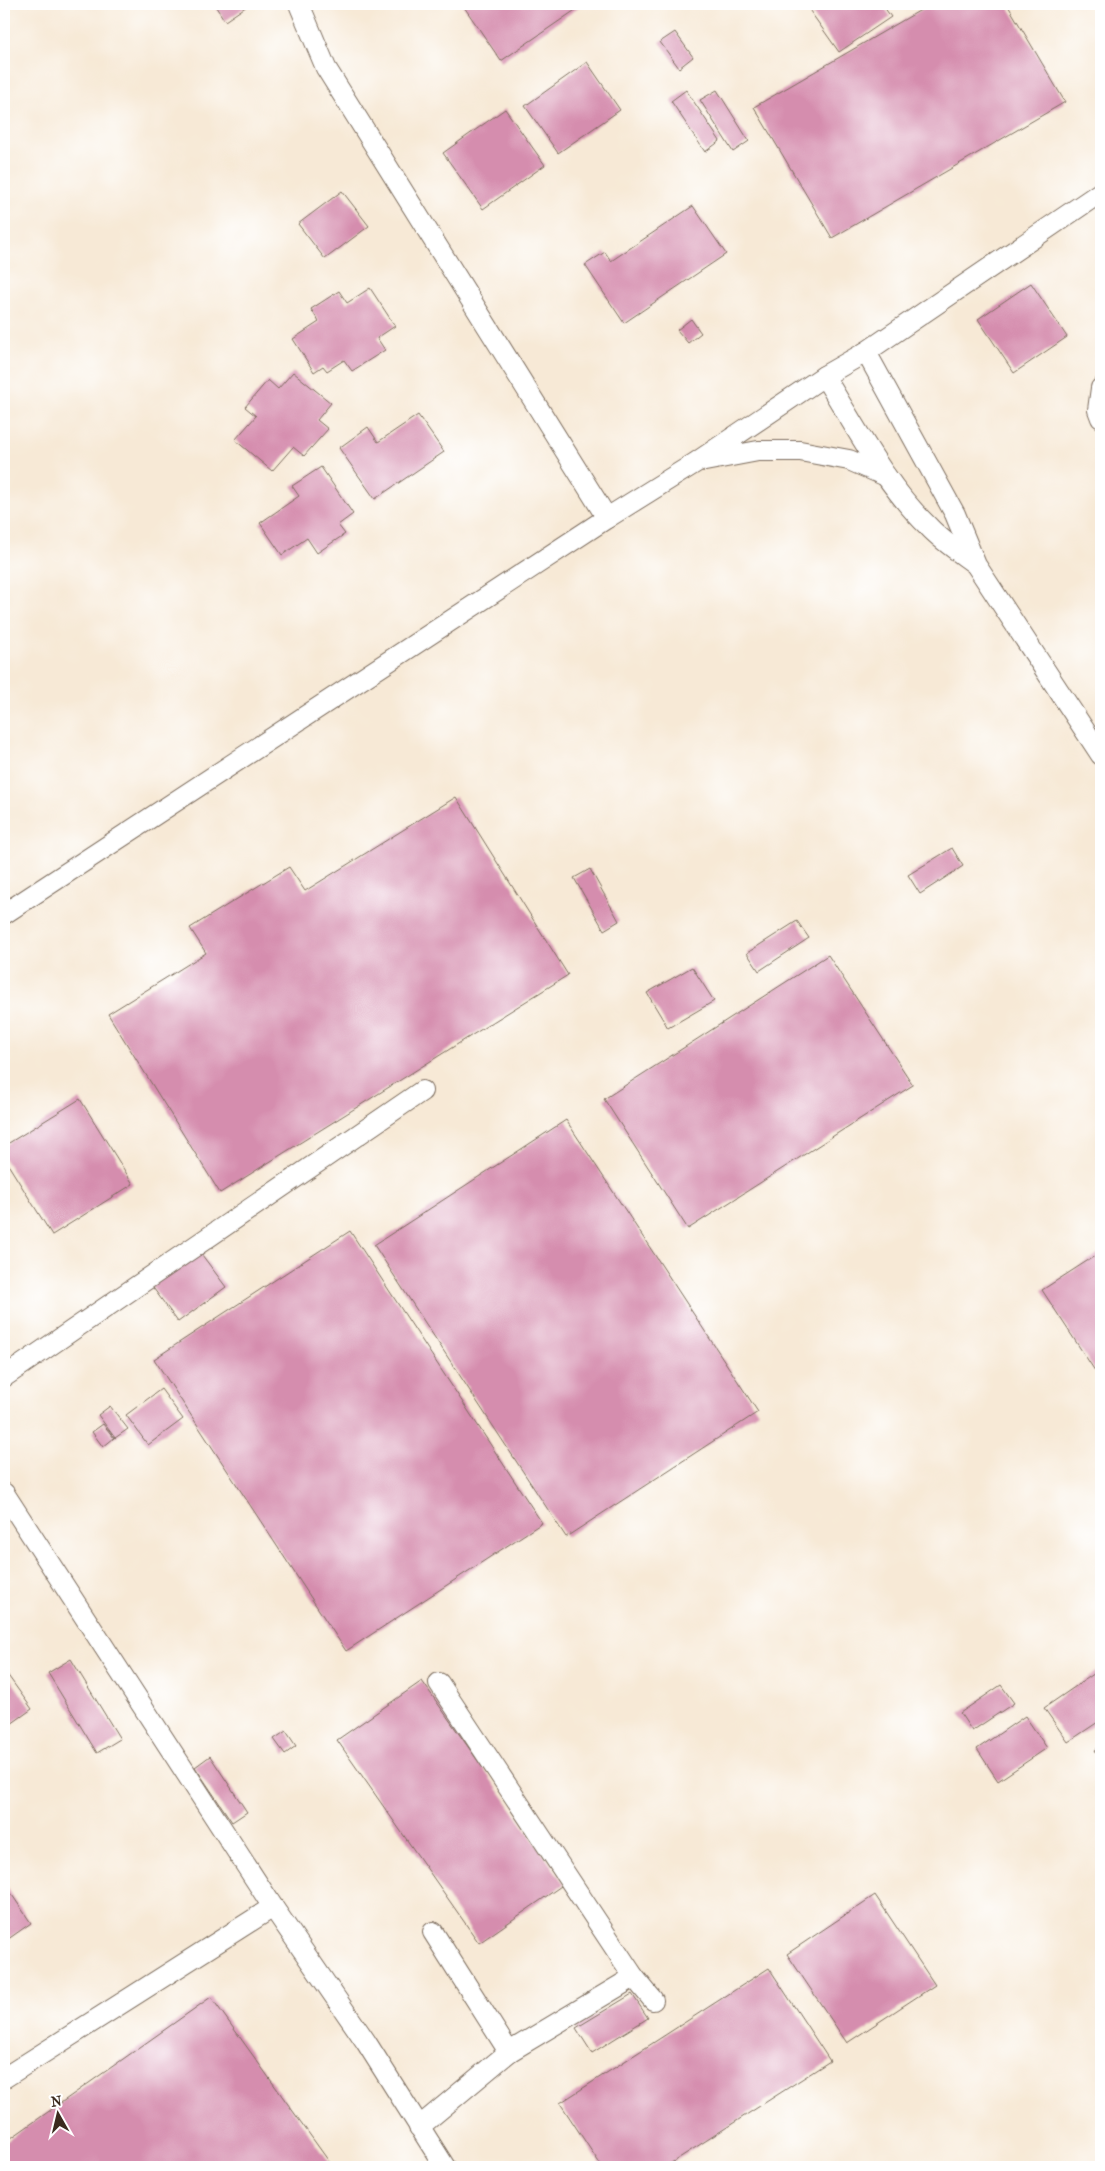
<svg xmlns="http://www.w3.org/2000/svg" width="1105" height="2171" font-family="'IM FELL French Canon',serif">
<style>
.building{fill:#d58dae}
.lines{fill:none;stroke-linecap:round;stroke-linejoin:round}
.service-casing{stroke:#7d6d5e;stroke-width:22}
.service{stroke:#fff;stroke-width:20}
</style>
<rect width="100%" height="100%" fill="#fff"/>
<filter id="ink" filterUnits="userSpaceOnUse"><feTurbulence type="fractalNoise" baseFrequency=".02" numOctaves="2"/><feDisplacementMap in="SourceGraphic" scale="10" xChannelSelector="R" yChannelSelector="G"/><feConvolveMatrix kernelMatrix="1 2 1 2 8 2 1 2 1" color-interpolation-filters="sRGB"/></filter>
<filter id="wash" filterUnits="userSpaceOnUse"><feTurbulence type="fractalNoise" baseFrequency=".0096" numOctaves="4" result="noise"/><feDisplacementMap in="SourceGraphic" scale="20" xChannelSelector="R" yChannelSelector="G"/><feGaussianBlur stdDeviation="1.12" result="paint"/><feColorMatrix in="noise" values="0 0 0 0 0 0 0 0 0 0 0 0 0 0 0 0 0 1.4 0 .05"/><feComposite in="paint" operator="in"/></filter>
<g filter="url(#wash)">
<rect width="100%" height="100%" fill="#f7e9d6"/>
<g id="blocks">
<g class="building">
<path d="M214,4H250L225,21Z"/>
<path d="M462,4H584L501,61Z"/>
<path d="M805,4H882L891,17L839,52Z"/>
<path d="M931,4H1007L1065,102L832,238L754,107Z"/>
<path d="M675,32L693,57L679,68L660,42Z"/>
<path d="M587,62L620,110L558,153L525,106Z"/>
<path d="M686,90L720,141L705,152L671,101Z"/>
<path d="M717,90L749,141L733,152L700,100Z"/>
<path d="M505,109L545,165L483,209L443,153Z"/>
<path d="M342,191L369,226L325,259L298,224Z"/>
<path d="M693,206L726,254L624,323L585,265L605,252L611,261Z"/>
<path d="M1031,283L1067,337L1014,373L978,319Z"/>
<path d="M370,288L395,326L377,338L385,350L352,371L344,360L327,371L323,366L314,372L293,339L319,322L311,309L339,291L347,303Z"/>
<path d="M691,319L701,333L688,343L677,330Z"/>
<path d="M293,372L331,403L317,420L328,429L304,456L293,447L272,471L235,440L256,416L245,407L268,380L278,389Z"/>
<path d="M418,415L444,452L375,499L339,448L368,427L378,442Z"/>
<path d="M321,467L353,514L338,525L345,534L317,553L307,538L282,555L260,523L299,496L292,486Z"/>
<path d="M456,797L568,975L220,1193L108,1014L206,953L190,928L289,867L305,891Z"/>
<path d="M952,848L963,866L920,894L908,875Z"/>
<path d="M590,869L619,921L604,930L574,878Z"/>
<path d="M797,921L809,938L759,971L747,953Z"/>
<path d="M828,955L913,1085L688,1229L604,1099Z"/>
<path d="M692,967L714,1001L668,1028L647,993Z"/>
<path d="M80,1099L133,1184L52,1235L4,1158V1146Z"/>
<path d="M566,1120L758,1412L566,1537L374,1245Z"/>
<path d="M350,1231L542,1523L346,1651L154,1359Z"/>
<path d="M199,1251L226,1287L178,1322L151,1285Z"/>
<path d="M1101,1252V1380L1042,1290Z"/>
<path d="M161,1389L183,1419L148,1445L126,1415Z"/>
<path d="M110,1406L128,1429L115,1438L98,1415Z"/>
<path d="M103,1424L114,1438L103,1447L92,1432Z"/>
<path d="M71,1659L120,1739L97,1753L48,1673Z"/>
<path d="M1101,1669V1720L1068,1742L1044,1708Z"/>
<path d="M4,1670L32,1709L4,1729Z"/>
<path d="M422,1681L564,1884L479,1943L337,1740Z"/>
<path d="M1001,1685L1014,1703L972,1731L960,1713Z"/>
<path d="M1025,1716L1047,1748L998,1781L977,1749Z"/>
<path d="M286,1731L296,1746L285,1754L274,1739Z"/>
<path d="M1101,1746V1759L1095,1750Z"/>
<path d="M210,1756L247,1812L232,1822L195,1767Z"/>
<path d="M4,1883L31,1923L4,1942Z"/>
<path d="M875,1895L935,1985L847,2043L787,1954Z"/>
<path d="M769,1968L830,2061L665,2167H602L560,2103Z"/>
<path d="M632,1994L648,2018L592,2053L576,2028Z"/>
<path d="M211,1997L333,2167H4V2143Z"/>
</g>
</g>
</g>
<g filter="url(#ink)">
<use href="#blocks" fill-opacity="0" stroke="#7d6d5e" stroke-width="1"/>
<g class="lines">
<defs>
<g id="service">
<path d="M299,4L326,68L607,518"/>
<path d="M866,352L955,514L976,565L1101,755"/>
<path d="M824,376C856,427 885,485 929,527C942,541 959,552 974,563"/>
<path d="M1101,388L1098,410L1101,418"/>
<path d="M705,461L758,451H800L849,460L886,476"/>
<path d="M4,914L607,518L695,463L824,376L866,352L1101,192"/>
<path d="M4,1377L422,1091"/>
<path d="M4,1493L273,1907L366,2042L445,2167"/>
<path d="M439,1683L634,1977L653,2000"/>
<path d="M433,1932L509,2052"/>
<path d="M4,2078L273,1907"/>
<path d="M419,2127L509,2052L634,1977"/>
</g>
</defs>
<use href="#service" class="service-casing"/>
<use href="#service" class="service"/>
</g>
</g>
<rect width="1105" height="2171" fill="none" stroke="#fff" stroke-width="20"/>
<g transform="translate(58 2114) rotate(352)" stroke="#ffffff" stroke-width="4" paint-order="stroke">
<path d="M0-4L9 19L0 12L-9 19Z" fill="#3b2a1e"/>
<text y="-8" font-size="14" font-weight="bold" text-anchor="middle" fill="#3b2a1e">N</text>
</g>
</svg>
